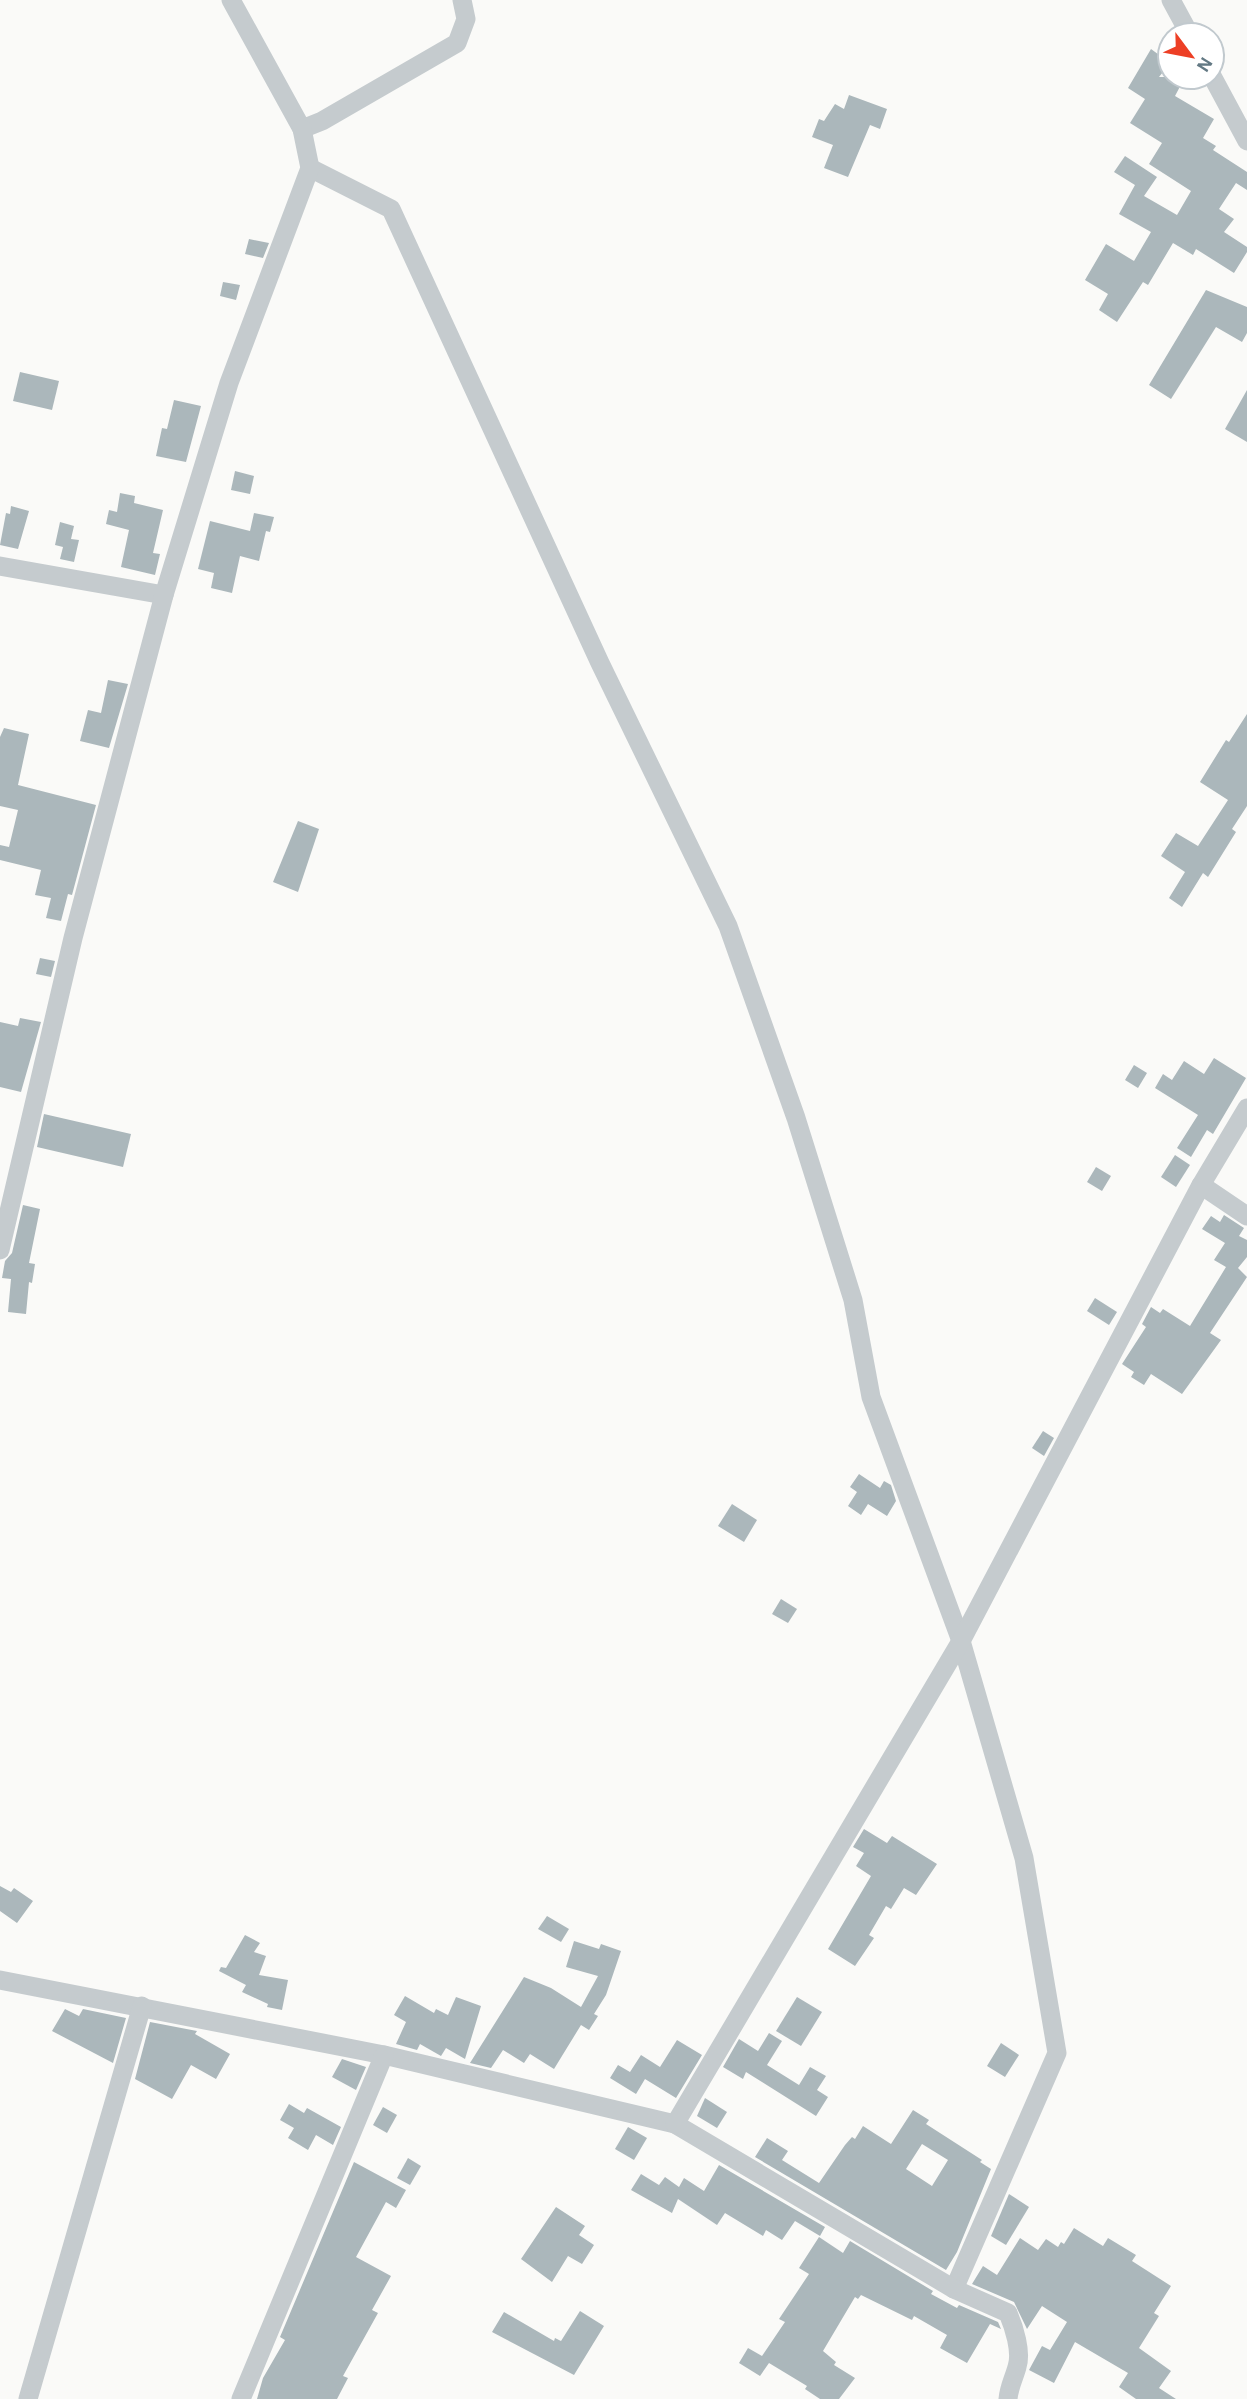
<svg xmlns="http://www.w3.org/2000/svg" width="1247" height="2399" font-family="'Alegreya Sans',sans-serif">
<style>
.building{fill:#abb7bb;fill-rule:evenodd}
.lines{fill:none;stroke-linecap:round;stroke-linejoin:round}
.minor{stroke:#c5cbce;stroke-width:19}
</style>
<rect width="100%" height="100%" fill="#fafaf8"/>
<g class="building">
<path d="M1151,49L1170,63L1159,77H1185L1175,96L1214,119L1203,138L1216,146L1213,150L1247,172V190L1236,183L1219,209L1234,219L1224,232L1247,247V252L1234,273L1196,249L1193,255L1173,243L1148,285L1143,282L1117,322L1099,310L1108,294L1085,280L1106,244L1134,261L1151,232L1119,214L1135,185L1114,172L1125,156L1157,177L1144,196L1177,215L1191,191L1149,164L1162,143L1130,123L1145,99L1128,88Z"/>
<path d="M849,95L887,109L880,129L870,125L848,177L824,168L833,145L812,137L819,119L824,121L835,104L844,109Z"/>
<path d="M249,239L269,243L263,258L245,254Z"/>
<path d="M223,282L240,285L236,300L220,296Z"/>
<path d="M1206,290L1247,307V333L1242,342L1216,327L1171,399L1149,385Z"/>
<path d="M20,372L59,381L52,410L13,401Z"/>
<path d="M1247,390V442L1225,429Z"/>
<path d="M174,400L201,406L186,462L156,456L162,428L167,429Z"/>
<path d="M235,471L254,476L250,494L231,490Z"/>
<path d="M120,493L135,496L134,503L163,510L153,553L160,554L155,575L121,567L129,530L106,524L109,510L117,512Z"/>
<path d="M11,506L29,511L18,549L0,545L6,513L10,514Z"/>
<path d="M254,513L274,517L270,532L266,531L259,561L240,556L232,593L211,588L214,573L198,569L210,521L250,531Z"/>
<path d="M60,522L74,526L71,539L79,540L74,562L60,559L63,547L55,545Z"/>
<path d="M108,680L128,684L109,748L80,741L88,710L101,713Z"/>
<path d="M1247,714V806L1232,829L1236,832L1208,877L1203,873L1182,907L1169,898L1185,872L1161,856L1176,833L1198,846L1228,800L1200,782L1226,740L1229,742Z"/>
<path d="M4,728L29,734L18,785L96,805L72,895L68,894L61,921L46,918L51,898L35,895L41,870L0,860V845L9,847L18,810L0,806V737Z"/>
<path d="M298,821L319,829L298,892L273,882Z"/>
<path d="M40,958L55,961L51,977L36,974Z"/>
<path d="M20,1018L41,1022L21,1092L0,1087V1022L18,1026Z"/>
<path d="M1214,1058L1246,1078L1213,1134L1207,1130L1191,1157L1177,1148L1198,1115L1155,1088L1163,1074L1172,1080L1184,1061L1204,1074Z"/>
<path d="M1134,1065L1147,1073L1138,1088L1125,1080Z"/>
<path d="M44,1114L131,1134L123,1167L37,1147Z"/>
<path d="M1175,1155L1190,1165L1176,1187L1161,1177Z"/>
<path d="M1096,1167L1111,1176L1102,1191L1087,1182Z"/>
<path d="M23,1205L40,1209L29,1263L35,1264L32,1283L29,1282L26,1314L8,1312L11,1279L2,1278L5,1261L12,1253Z"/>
<path d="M1224,1215L1244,1228L1239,1236L1247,1240V1257L1238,1268L1247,1277L1210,1333L1221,1340L1182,1394L1151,1374L1144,1385L1131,1377L1134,1372L1122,1364L1146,1327L1142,1324L1151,1307L1160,1313L1163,1309L1190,1326L1226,1267L1214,1260L1225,1243L1202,1229L1211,1216L1220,1222Z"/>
<path d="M1095,1298L1117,1312L1109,1325L1087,1311Z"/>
<path d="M1043,1431L1054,1438L1044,1456L1032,1448Z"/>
<path d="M859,1474L880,1488L884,1481L891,1485L896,1501L887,1516L868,1504L861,1515L848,1506L857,1492L850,1487Z"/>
<path d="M732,1504L757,1520L744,1542L718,1526Z"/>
<path d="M781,1599L797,1609L788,1623L772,1614Z"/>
<path d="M864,1829L887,1843L892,1836L937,1864L916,1895L904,1888L891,1909L886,1906L869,1935L874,1938L855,1966L828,1949L871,1876L856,1866L864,1853L853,1847Z"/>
<path d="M0,1886L11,1892L14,1888L33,1901L17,1923L0,1911Z"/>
<path d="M547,1916L569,1929L561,1942L538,1929Z"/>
<path d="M245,1935L260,1943L254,1952L266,1956L259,1975L288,1980L282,2010L267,2007L268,2004L242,1992L246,1985L219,1971L221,1967L226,1968Z"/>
<path d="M574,1941L599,1949L601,1944L621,1951L606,1995L594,2014L598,2016L589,2030L581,2025L554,2069L530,2054L524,2063L503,2050L491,2068L470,2063L524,1977L551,1988L581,2007L598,1976L566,1967Z"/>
<path d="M405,1996L434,2013L436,2009L448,2015L456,1997L481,2006L465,2059L446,2048L441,2056L420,2044L417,2050L396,2044L406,2022L394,2015Z"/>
<path d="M797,1997L822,2012L801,2046L776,2031Z"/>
<path d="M65,2009L79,2016L83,2009L126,2018L113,2063L52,2031Z"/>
<path d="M150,2022L197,2031L195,2034L230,2054L216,2079L191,2065L172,2099L135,2079Z"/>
<path d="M769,2033L782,2041L767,2065L799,2085L810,2067L826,2076L817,2090L828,2097L816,2116L746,2072L743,2079L723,2067L739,2039L758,2051Z"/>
<path d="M677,2040L702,2055L676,2098L645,2079L636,2094L610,2078L618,2065L630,2072L641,2055L660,2067Z"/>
<path d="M1001,2043L1019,2055L1005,2077L987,2066Z"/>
<path d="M342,2059L366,2067L356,2090L332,2077Z"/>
<path d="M705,2098L727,2112L717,2128L697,2116Z"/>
<path d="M289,2104L304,2113L307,2108L341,2127L333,2145L316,2135L308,2150L288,2138L294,2128L280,2120Z"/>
<path d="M383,2107L397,2115L387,2133L373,2125Z"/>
<path d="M913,2110L929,2120L926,2124L982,2160L980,2162L991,2169L957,2252L946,2270L755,2157L767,2138L788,2151L782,2160L819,2183L845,2145L852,2137L855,2139L863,2126L891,2144ZM922,2144L948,2160L932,2186L906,2169Z"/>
<path d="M628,2127L647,2138L634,2160L615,2149Z"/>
<path d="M408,2158L421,2166L410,2185L397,2178Z"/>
<path d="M354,2162L406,2190L396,2208L386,2202L356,2257L391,2276L372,2310L378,2313L343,2376L348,2378L337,2399H257L263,2378L285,2340L280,2337Z"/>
<path d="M719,2165L825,2227L820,2236L795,2221L782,2240L766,2230L763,2236L725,2213L717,2225L678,2199L672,2213L631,2190L641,2174L659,2185L665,2177L679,2187L684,2178L704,2191Z"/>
<path d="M1009,2194L1029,2207L1006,2245L991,2236Z"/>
<path d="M556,2207L585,2226L579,2235L594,2245L582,2264L568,2256L552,2282L521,2259Z"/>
<path d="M1074,2228L1103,2246L1108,2238L1136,2255L1132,2261L1171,2286L1154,2313L1159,2316L1139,2348L1171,2371L1159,2388L1176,2399H1136L1119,2387L1128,2373L1075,2342L1054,2383L1029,2370L1042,2346L1050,2350L1067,2322L1042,2306L1027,2329L1014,2302L972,2284L983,2266L997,2275L1020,2238L1038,2250L1046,2239L1058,2247L1061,2242L1064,2244Z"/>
<path d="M819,2237L843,2253L850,2241L933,2291L931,2294L957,2308L959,2305L998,2322L1001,2329L990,2324L967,2363L940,2348L947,2335L914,2316L912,2320L861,2295L858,2299L855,2297L823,2351L836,2362L834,2365L855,2378L839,2399H820L805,2389L807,2386L769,2363L760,2376L739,2363L748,2348L762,2356L785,2322L779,2319L809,2274L799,2268Z"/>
<path d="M580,2311L604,2326L574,2375L492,2332L504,2312L554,2341L555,2338L561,2341Z"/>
</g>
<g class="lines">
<g class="minor">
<path d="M231,0L302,129L322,121L457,43L466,19L462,0"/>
<path d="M1171,0L1190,35"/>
<path d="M1212,76L1247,141"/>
<path d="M310,168L391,209L600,663L728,926L796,1118L853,1300L871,1397L961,1641L1024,1858L1057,2053L954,2289"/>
<path d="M0,566L164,595"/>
<path d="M1201,1185L1247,1216"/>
<path d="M0,1250L73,938L164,595L229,383L310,168L302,129"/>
<path d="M0,1980L384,2055L675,2124L954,2289L1008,2313C1014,2327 1022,2352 1017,2367C1014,2378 1009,2387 1008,2399"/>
<path d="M675,2124L961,1641L1201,1185L1247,1108"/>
<path d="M28,2399L142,2006"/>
<path d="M241,2399L384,2055"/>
</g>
</g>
<g transform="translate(1191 56) rotate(122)"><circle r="33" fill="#ffffff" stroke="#c1c9ce" stroke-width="2"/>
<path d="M0-5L12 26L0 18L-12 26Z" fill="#ed3f25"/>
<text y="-10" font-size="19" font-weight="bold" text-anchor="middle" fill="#637984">N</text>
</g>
</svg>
